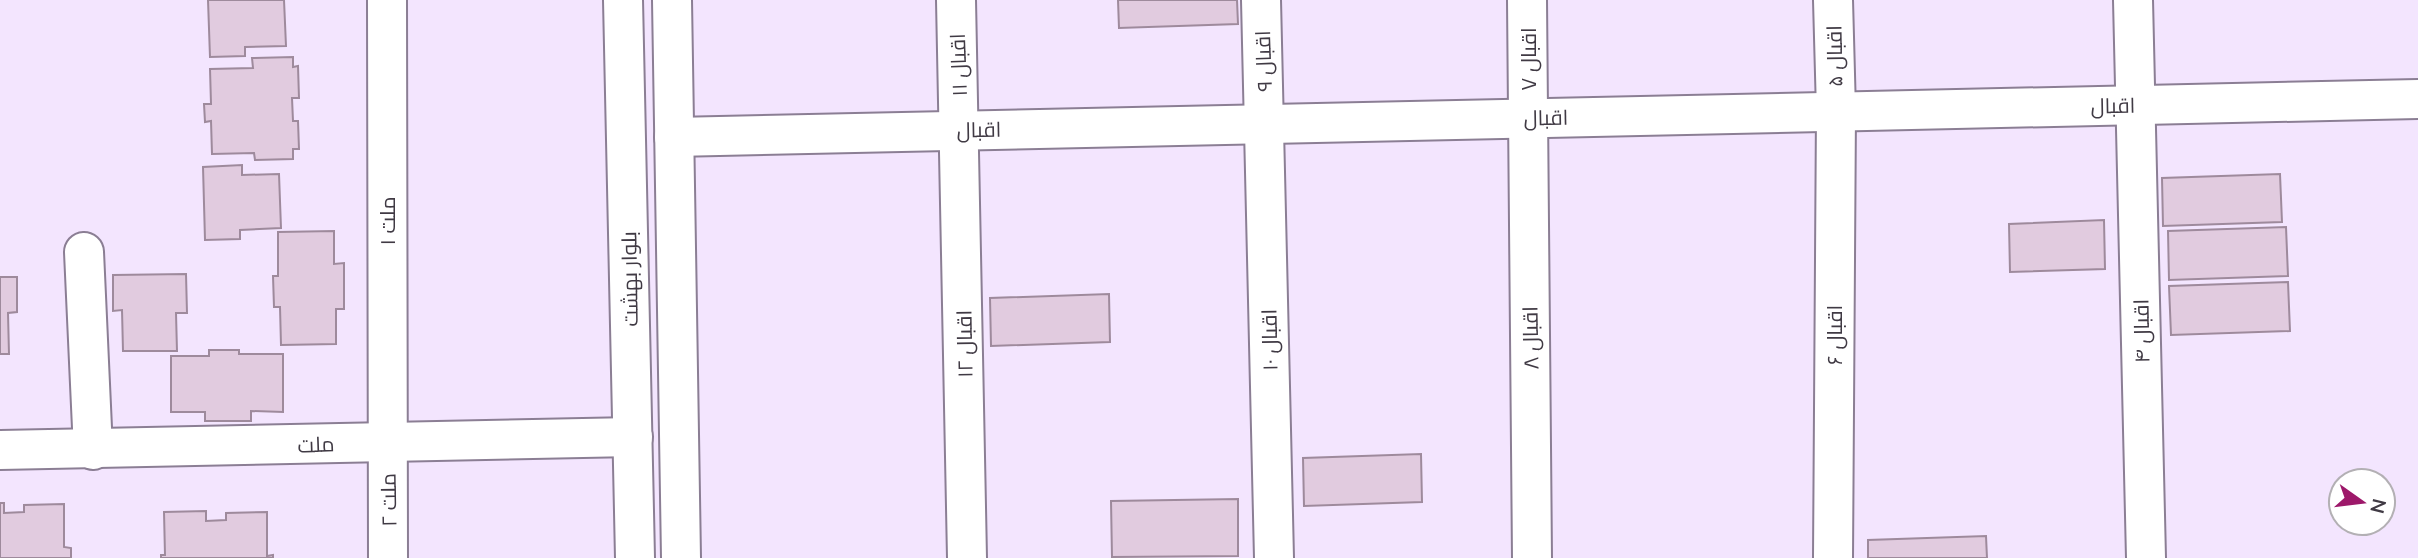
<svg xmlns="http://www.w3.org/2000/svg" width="2418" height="558" font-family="Mulish,Cairo,sans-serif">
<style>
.building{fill:#e1cbdf;stroke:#9e8a9c;stroke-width:2}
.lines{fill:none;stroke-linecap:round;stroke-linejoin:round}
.street-casing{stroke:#8b7e94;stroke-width:42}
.secondary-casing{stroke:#8b7e94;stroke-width:42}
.street{stroke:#fff;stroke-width:38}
.secondary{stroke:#fff;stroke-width:38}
.labels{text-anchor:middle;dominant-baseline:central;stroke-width:6;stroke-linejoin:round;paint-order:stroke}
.street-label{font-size:21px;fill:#403a44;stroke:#fff}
</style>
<rect width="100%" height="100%" fill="#f3e5fe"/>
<g class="building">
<path d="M208,0H284L286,46L245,47V56L210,57Z"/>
<path d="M1118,0H1237L1238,24L1119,28Z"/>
<path d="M293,57V67L298,66L299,98H292L293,121H298L299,149H293V159L255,160L254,153L212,154L211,121L205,122L204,104H211L210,69L253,68L252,58Z"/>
<path d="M242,165V175L279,174L281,228L240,230V239L205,240L203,167Z"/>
<path d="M2280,174L2282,222L2163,226L2162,178Z"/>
<path d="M2104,220L2105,269L2010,272L2009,224Z"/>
<path d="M2286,227L2288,276L2169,280L2168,231Z"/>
<path d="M334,231V264L344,263V309H336V344L281,345L280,307H274L273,276H278V232Z"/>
<path d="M186,274L187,313H176L177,351H123L122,310L113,311V275Z"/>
<path d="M0,277H17V312L8,313L9,354H0Z"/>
<path d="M2288,282L2290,331L2171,335L2169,286Z"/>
<path d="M1109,294L1110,342L991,346L990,298Z"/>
<path d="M209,350H239V354H283V412L251,411V421H205V412H171V356H209Z"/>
<path d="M1421,454L1422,502L1304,506L1303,458Z"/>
<path d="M1238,499V556L1112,557L1111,501Z"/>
<path d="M0,503H4V513L24,512V505L64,504V547L71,548V558H0Z"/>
<path d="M206,511V521L226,520V513L267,512V556L273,555V558H161V555H165L164,512Z"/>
<path d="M1986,536L1987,558H1868V540Z"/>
</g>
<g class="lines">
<defs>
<g id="street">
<path d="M387,0L388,558"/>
<path d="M956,0L967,558"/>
<path d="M1261,0L1274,558"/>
<path d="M1527,0L1532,558"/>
<path d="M1833,0L1836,111L1833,558"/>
<path d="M2133,0L2146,558"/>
<path d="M674,137L2418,99"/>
<path d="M84,252L93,450"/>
</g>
<g id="secondary">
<path d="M623,0L635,558"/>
<path d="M672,0L681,558"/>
<path d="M0,450L633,437"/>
</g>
</defs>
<use href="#street" class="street-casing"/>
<use href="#secondary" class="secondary-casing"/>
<use href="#street" class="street"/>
<use href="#secondary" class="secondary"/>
</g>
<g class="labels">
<g class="street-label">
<text transform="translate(1834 56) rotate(-91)">اقبال ۵</text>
<text transform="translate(1528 59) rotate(-90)">اقبال ۷</text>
<text transform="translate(1263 61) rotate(-92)">اقبال ۹</text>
<text transform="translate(958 65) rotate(-92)">اقبال ۱۱</text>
<text transform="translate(2113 105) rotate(-1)">اقبال</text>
<text transform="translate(1546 117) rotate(-1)">اقبال</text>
<text transform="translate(979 129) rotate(-1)">اقبال</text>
<text transform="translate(387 221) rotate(-90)">ملت ۱</text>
<text transform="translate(629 279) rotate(-91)">بلوار بهشت</text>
<text transform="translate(2141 331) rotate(-91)">اقبال ۴</text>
<text transform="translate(1834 335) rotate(-90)">اقبال ۶</text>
<text transform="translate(1530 338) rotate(-91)">اقبال ۸</text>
<text transform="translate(1269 340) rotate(-91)">اقبال ۱۰</text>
<text transform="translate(964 344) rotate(-91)">اقبال ۱۲</text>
<text transform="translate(316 444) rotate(-2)">ملت</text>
<text transform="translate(388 500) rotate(-91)">ملت ۲</text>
</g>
</g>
<g transform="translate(2362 502) rotate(104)"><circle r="33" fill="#ffffff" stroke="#b3b0b4" stroke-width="2"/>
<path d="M0-5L12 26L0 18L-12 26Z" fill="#9d186a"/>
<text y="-10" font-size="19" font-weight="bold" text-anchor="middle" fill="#403a44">N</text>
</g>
</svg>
